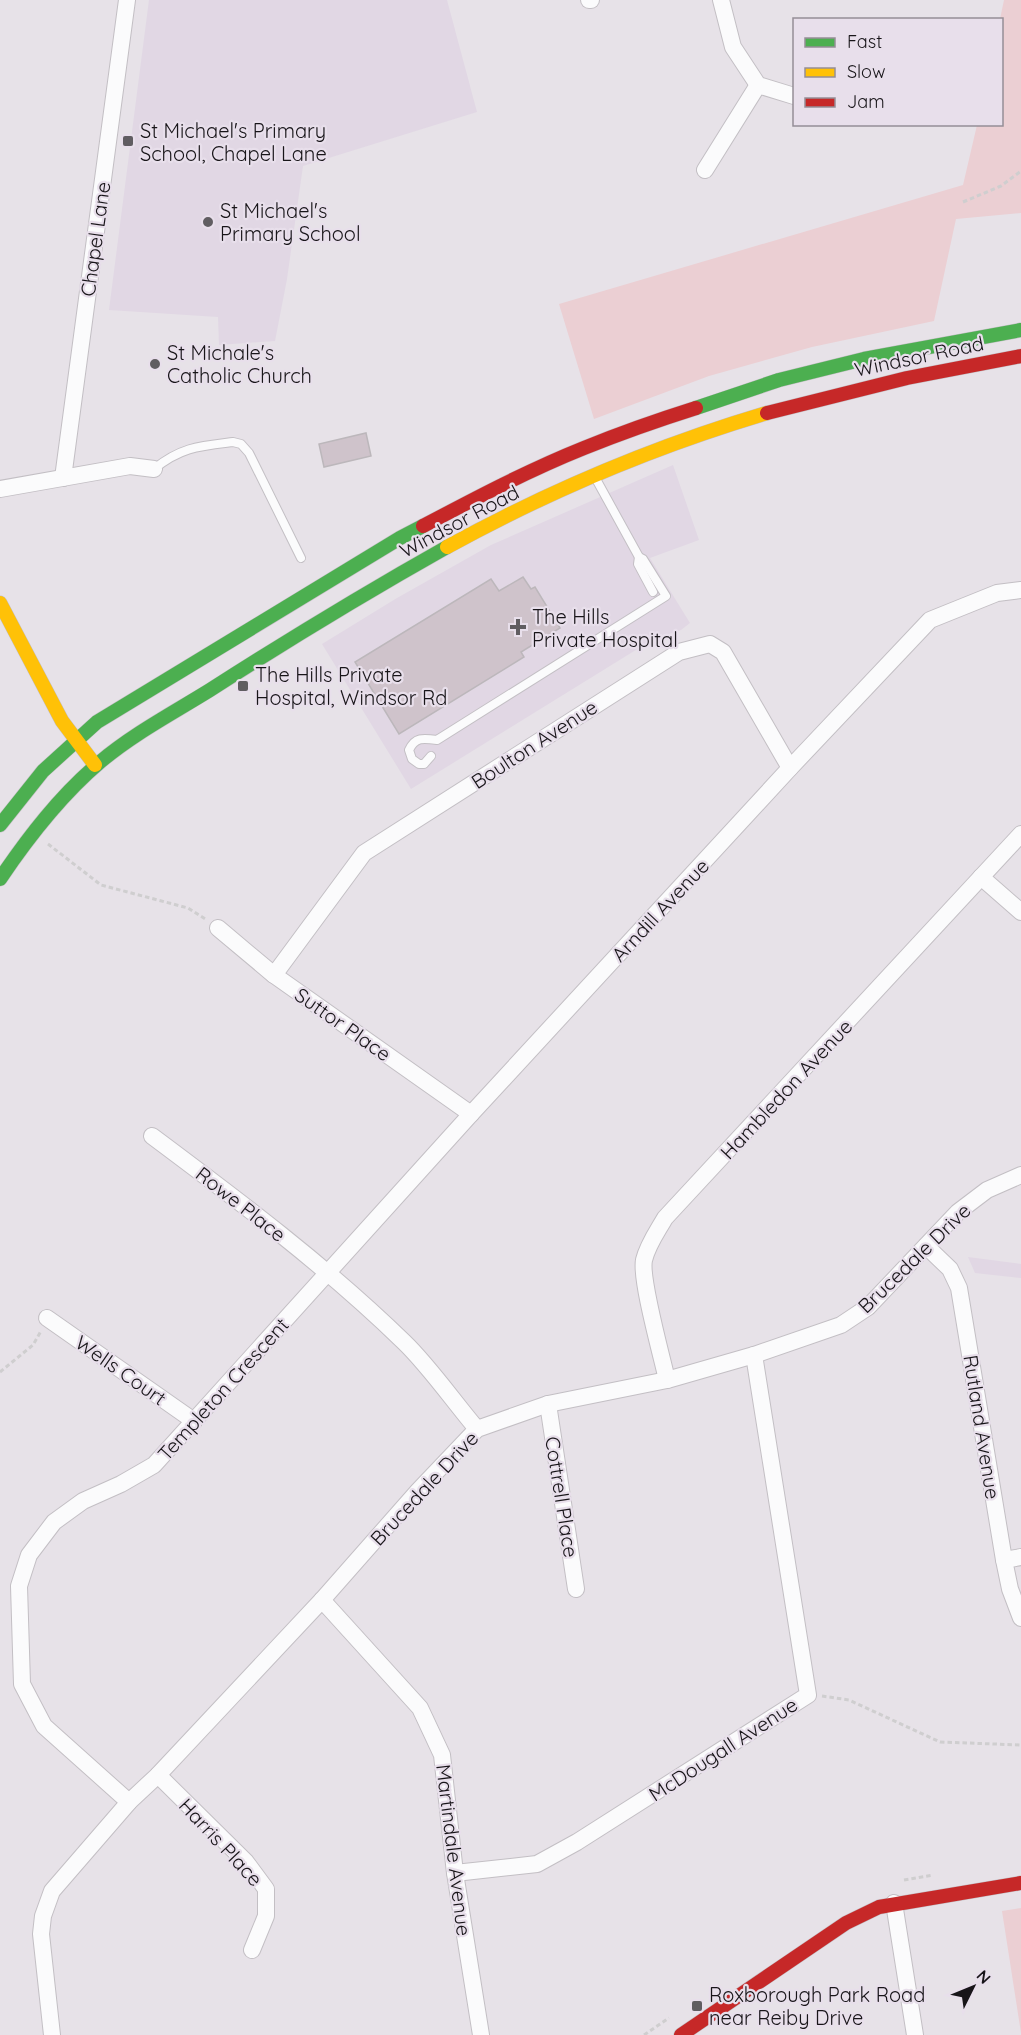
<svg xmlns="http://www.w3.org/2000/svg" width="1021" height="2035" font-family="Quicksand,sans-serif">
<style>
.built{fill:#e1d7e4}
.green{fill:#ebcfd3}
.building{fill:#cfc3cb;stroke:#bcb7bb;stroke-width:1.5}
.lines{fill:none;stroke-linecap:round;stroke-linejoin:round}
.lane-casing{stroke:#c3bfc4;stroke-width:10}
.street-casing{stroke:#c3bfc4;stroke-width:18}
.fast-casing{stroke:#c3bfc4;stroke-width:15}
.slow-casing{stroke:#c3bfc4;stroke-width:15}
.jam-casing{stroke:#c3bfc4;stroke-width:15}
.path{stroke:#cfcecf;stroke-width:3;stroke-dasharray:4.5 3;stroke-linecap:butt}
.lane{stroke:#fbfbfc;stroke-width:8}
.street{stroke:#fbfbfc;stroke-width:16}
.fast{stroke:#4caf50;stroke-width:14}
.slow{stroke:#ffc107;stroke-width:14}
.jam{stroke:#c62828;stroke-width:14}
.poi-dot{fill:#605d61;stroke:#e8dfeb;stroke-width:2}
.labels{text-anchor:middle;dominant-baseline:central;stroke-width:4.5;stroke-linejoin:round;paint-order:stroke}
.poi-label{font-size:20px;fill:#181519;stroke:#e8dfeb;text-anchor:start}
.street-label{font-size:20px;fill:#181519;stroke:#e8dfeb}
</style>
<rect width="100%" height="100%" fill="#e7e2e8"/>
<g class="built">
<path d="M149,0H447L477,112L303,166L287,279L275,341L219,345L218,317L109,310Z"/>
<path d="M673,465L699,540L650,558L690,623L681,630L652,640L411,789L322,644L397,598L491,545Z"/>
<path d="M968,1257L1021,1264V1278L975,1273Z"/>
</g>
<g class="green">
<path d="M1004,0H1021V213L956,219L934,321L812,347L709,376L594,419L559,304L963,185L977,125L1002,124L1000,19Z"/>
<path d="M1021,1908V2033L1002,1911Z"/>
</g>
<g class="building">
<path d="M366,433L371,456L324,467L319,444Z"/>
<path d="M523,577L531,589L535,587L560,628L521,652L524,657L399,734L355,662L491,579L499,591Z"/>
</g>
<g class="lines">
<defs>
<g id="lane">
<path d="M154,469C181,447 200,446 233,442L241,444L249,453L301,558"/>
<path d="M639,557L638,564L653,592"/>
<path d="M431,756L424,764H419L412,759L409,750C415,737 423,738 437,740L666,596L643,559L639,557L596,479"/>
</g>
<g id="street">
<path d="M589,0H591"/>
<path d="M721,0L733,47L758,85L794,96"/>
<path d="M705,170L758,85"/>
<path d="M63,478L127,0"/>
<path d="M0,489L130,466L154,469"/>
<path d="M981,877L1021,912"/>
<path d="M218,928L274,975L471,1114"/>
<path d="M274,975L364,853L679,652L710,644L723,652L790,768"/>
<path d="M152,1136C239,1201 326,1266 404,1342C429,1366 454,1402 477,1429"/>
<path d="M926,1246L950,1269L959,1288L1004,1560L1010,1589L1021,1618"/>
<path d="M47,1318L194,1421"/>
<path d="M667,1380C662,1357 640,1279 644,1260C648,1244 657,1232 665,1218L1021,834"/>
<path d="M548,1404L576,1589"/>
<path d="M1004,1560L1021,1557"/>
<path d="M322,1600L420,1708L442,1755L455,1873L481,2035"/>
<path d="M158,1775L246,1862L266,1889V1916L252,1950"/>
<path d="M129,1802L44,1726L22,1684L19,1586L29,1555L54,1522L83,1501L121,1484L154,1465L471,1114L790,768L930,620L997,593L1021,590"/>
<path d="M455,1873L537,1864L577,1842L808,1695L754,1355"/>
<path d="M894,1903L915,2035"/>
<path d="M52,2035L41,1934L43,1916L52,1891L129,1802L158,1775L322,1600L418,1491L477,1429L548,1404L667,1380L754,1355L841,1325L868,1307L958,1212L987,1190L1021,1175"/>
</g>
<g id="fast">
<path d="M696,408L779,380L864,359L1021,330"/>
<path d="M0,825L43,771L97,722L400,538L423,526"/>
<path d="M0,879C29,836 60,796 100,762C133,734 173,713 210,690C288,640 367,592 447,547"/>
</g>
<g id="slow">
<path d="M447,547C549,491 656,446 767,413"/>
<path d="M0,603L62,721L95,765"/>
</g>
<g id="jam">
<path d="M767,413L907,378L1021,356"/>
<path d="M423,526C476,498 529,470 584,448C621,433 658,420 696,408"/>
<path d="M681,2035L846,1923L879,1907L1021,1883"/>
</g>
</defs>
<use href="#lane" class="lane-casing"/>
<use href="#street" class="street-casing"/>
<use href="#fast" class="fast-casing"/>
<use href="#slow" class="slow-casing"/>
<use href="#jam" class="jam-casing"/>
<g class="path">
<path d="M963,202L1001,186L1021,171"/>
<path d="M48,844L101,885L188,908L207,920"/>
<path d="M0,1372L33,1345L41,1331"/>
<path d="M822,1696L849,1700L940,1742L1021,1745"/>
<path d="M904,1880L933,1875"/>
<path d="M644,2035L669,2018"/>
</g>
<use href="#lane" class="lane"/>
<use href="#street" class="street"/>
<use href="#fast" class="fast"/>
<use href="#slow" class="slow"/>
<use href="#jam" class="jam"/>
</g>
<g class="poi-dot">
<rect x="122" y="135" width="12" height="12" rx="3"/>
<circle cx="208" cy="222" r="6"/>
<circle cx="155" cy="364" r="6"/>
<path d="M515 618h6v6h6v6h-6v6h-6v-6h-6v-6h6z"/>
<rect x="237" y="680" width="12" height="12" rx="3"/>
<rect x="691" y="2000" width="12" height="12" rx="3"/>
</g>
<g class="labels">
<g class="poi-label">
<text x="140" y="130">St Michael's Primary<tspan x="140" dy="23">School, Chapel Lane</tspan></text>
<text x="220" y="210">St Michael's<tspan x="220" dy="23">Primary School</tspan></text>
<text x="167" y="352">St Michale's<tspan x="167" dy="23">Catholic Church</tspan></text>
<text x="532" y="616">The Hills<tspan x="532" dy="23">Private Hospital</tspan></text>
<text x="255" y="674">The Hills Private<tspan x="255" dy="23">Hospital, Windsor Rd</tspan></text>
<text x="709" y="1994">Roxborough Park Road<tspan x="709" dy="23">near Reiby Drive</tspan></text>
</g>
<g class="street-label">
<text transform="translate(95 239) rotate(-82)">Chapel Lane</text>
<text transform="translate(919 356) rotate(-12)">Windsor Road</text>
<text transform="translate(459 521) rotate(-28)">Windsor Road</text>
<text transform="translate(534 744) rotate(-33)">Boulton Avenue</text>
<text transform="translate(660 910) rotate(-47)">Arndill Avenue</text>
<text transform="translate(343 1024) rotate(35)">Suttor Place</text>
<text transform="translate(786 1089) rotate(-47)">Hambledon Avenue</text>
<text transform="translate(241 1204) rotate(38)">Rowe Place</text>
<text transform="translate(914 1258) rotate(-44)">Brucedale Drive</text>
<text transform="translate(121 1370) rotate(35)">Wells Court</text>
<text transform="translate(223 1389) rotate(-48)">Templeton Crescent</text>
<text transform="translate(982 1427) rotate(81)">Rutland Avenue</text>
<text transform="translate(424 1488) rotate(-47)">Brucedale Drive</text>
<text transform="translate(562 1497) rotate(81)">Cottrell Place</text>
<text transform="translate(723 1749) rotate(-33)">McDougall Avenue</text>
<text transform="translate(221 1842) rotate(47)">Harris Place</text>
<text transform="translate(454 1850) rotate(83)">Martindale Avenue</text>
</g>
</g>
<rect x="793" y="18" width="210" height="108" fill="#e8dfeb" stroke="#958e97" stroke-width="1.5"/>
<rect x="805" y="38" width="30" height="9" fill="#4caf50" stroke="#958e97" stroke-width="1.5"/>
<text x="847" y="48" font-size="18" fill="#181519">Fast</text>
<rect x="805" y="68" width="30" height="9" fill="#ffc107" stroke="#958e97" stroke-width="1.5"/>
<text x="847" y="78" font-size="18" fill="#181519">Slow</text>
<rect x="805" y="98" width="30" height="9" fill="#c62828" stroke="#958e97" stroke-width="1.5"/>
<text x="847" y="108" font-size="18" fill="#181519">Jam</text>
<g transform="translate(973 1987) rotate(47)" stroke="#e8dfeb" stroke-width="4.5" paint-order="stroke">
<path d="M0-4.5L10 22L0 15L-10 22Z" fill="#181519"/>
<text y="-9" font-size="16" font-weight="bold" text-anchor="middle" fill="#181519">N</text>
</g>
</svg>
